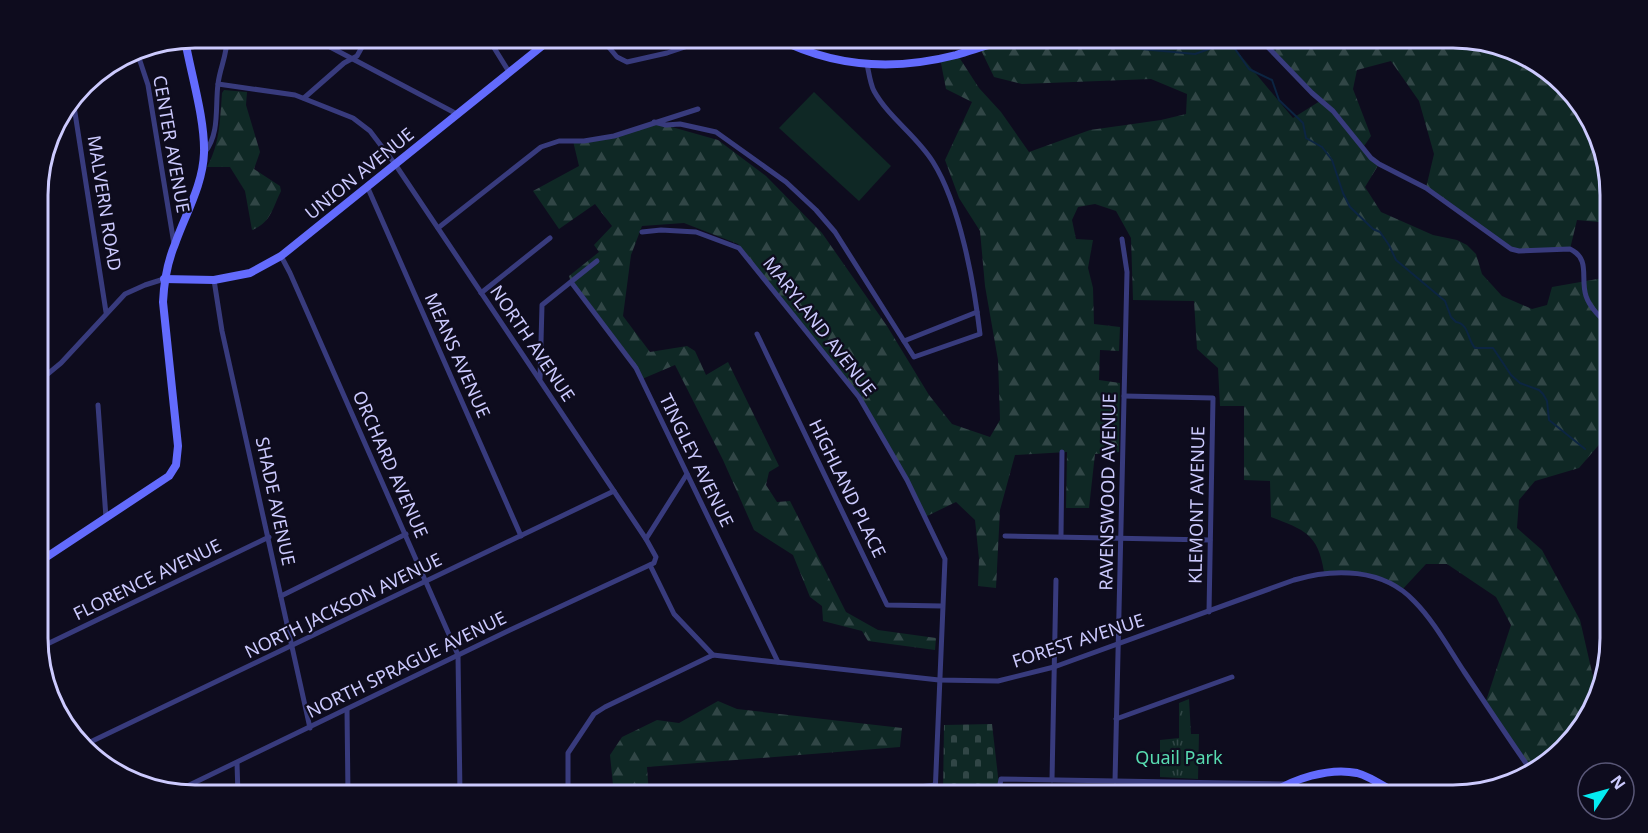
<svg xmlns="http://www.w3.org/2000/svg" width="1648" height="833" font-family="'Noto Sans',sans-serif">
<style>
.grass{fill:#0f2825}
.forest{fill:url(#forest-firs)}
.cemetery{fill:url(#cemetery-stones)}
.park{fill:url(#park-tufts)}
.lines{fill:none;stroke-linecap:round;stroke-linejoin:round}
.stream{stroke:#0c2542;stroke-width:2}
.street{stroke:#383b7d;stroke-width:5}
.secondary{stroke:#636bfd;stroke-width:8}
.labels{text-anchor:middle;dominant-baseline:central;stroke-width:4.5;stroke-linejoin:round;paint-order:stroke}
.street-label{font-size:18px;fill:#cccafe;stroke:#0e0c1e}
.park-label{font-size:18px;fill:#58dcb1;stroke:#0e0c1e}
.rim{fill:none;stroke:#cccafe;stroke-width:3}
</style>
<defs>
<pattern id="forest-firs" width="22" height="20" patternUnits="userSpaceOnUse" patternTransform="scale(1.5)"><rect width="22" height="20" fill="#0f2825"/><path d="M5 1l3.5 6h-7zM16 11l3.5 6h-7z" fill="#314646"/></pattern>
<pattern id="cemetery-stones" width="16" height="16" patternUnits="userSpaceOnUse" patternTransform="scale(1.5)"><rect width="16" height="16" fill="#0f2825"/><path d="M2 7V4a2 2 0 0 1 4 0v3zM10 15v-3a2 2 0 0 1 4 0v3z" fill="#314646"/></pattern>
<pattern id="park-tufts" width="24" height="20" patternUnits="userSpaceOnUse" patternTransform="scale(1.5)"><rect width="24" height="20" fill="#0f2825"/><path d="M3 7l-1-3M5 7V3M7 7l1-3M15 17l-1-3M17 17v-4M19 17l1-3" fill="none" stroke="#314646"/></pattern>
</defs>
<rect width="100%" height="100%" fill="#0e0c1e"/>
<path class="grass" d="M814,92L891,166L859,201L779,128Z"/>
<g class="forest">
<path d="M1018,38H1226L1293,118L1320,101L1259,38H1453L1522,54L1584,107L1609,175V223L1577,220L1570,249H1511L1426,188L1434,154L1419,101L1391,61L1357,70L1353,89L1371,136L1362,149L1379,164L1365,187L1381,212L1433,235L1457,240L1467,245L1476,254L1482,274L1502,296L1532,309L1547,305L1552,287L1609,277L1610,432L1579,468L1535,481L1519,500L1517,528L1542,550L1580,620L1597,694L1594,707L1540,769L1532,772L1485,704L1511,625L1496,597L1447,564H1426L1401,591L1373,577L1324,572C1318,533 1304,530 1271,517L1270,481L1244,480V406H1220L1218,368L1197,349L1194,301L1133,300L1131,238L1116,211L1095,204L1078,207L1072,220L1076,239L1093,240L1088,268L1093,288L1094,324L1120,327L1119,351L1100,350L1099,380L1120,383L1119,452L1095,454L1089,508H1066L1067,452L1015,455L1000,510L996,588L978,586L979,559L975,520L956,502L925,517L859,397L738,244L684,223L642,226L631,255L623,316L650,352L687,346L695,351L706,375L728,362L779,466L769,472L766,485L777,502L790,501L846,612L878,630L936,638L935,650L868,641L862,631L823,621L822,606L810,597L793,555L754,530L723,460L675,365L642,379L571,282L569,276L599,252L594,245L612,226L595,204L559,229L533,191L579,166L573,141L596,140L654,122L718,140L766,176L822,233L887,326L929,395L952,424L990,437L1000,420L998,360L985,286L980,231L959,198L945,160L972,102L946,89L940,58L957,54L979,88L1001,112L1029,152L1090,130L1161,120L1186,114L1187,94L1151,79L1022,84L994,77L980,48Z"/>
<path d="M224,90L247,92L246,105L260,152L254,169L280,186L281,191C273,207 271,223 252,230L245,191L230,167H207C220,144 220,119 222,93Z"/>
<path d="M718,701L737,709L902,728L900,747L647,767L649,795H614L610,755L622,737L657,720L679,723Z"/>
</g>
<path class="cemetery" d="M992,724L999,785L993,795H943L944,725Z"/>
<path class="park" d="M1189,699L1191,734H1199L1198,779L1160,777V740L1179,738V703Z"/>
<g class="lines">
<g class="stream">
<path d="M1015,43L1020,45L1055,41L1195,54L1226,43L1233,46L1240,38"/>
<path d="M944,45L973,38"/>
<path d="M1233,46L1249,69L1272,80L1279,100L1303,123L1306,138L1322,147L1332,160L1343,193L1350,207L1373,229L1380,232L1389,245L1396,260L1445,301L1451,317L1456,322C1469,324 1467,339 1475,348H1493L1511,375L1520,383L1539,390L1543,394L1547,401L1549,420L1585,449"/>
</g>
<g class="street">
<path d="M313,38L457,114"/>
<path d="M488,38L509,72"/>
<path d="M601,38L617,57L627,62L667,53L700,42"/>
<path d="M1259,38L1312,93L1333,111L1371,158L1379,164L1426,188L1511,249L1519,251L1570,249C1591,259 1580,278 1586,296C1590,308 1600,317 1610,326"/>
<path d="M136,49L148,85L174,244"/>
<path d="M218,84L295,95L353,118L370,131L395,164L646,539"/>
<path d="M304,98L344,63L357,56L367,38"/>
<path d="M73,100L106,312"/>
<path d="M654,122L666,125L680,124L716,132L786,182L816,210L835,232L914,357L980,334C974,283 960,205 933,162C917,136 889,118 874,91C870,83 869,73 867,64"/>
<path d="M205,152C220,133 215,107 218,84C220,67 227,56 227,38"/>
<path d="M367,186L521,536"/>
<path d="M438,228L541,147L559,141H584L614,136L698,109"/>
<path d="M642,232L661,230L696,232L739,248L859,397L907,480L945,559L935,795"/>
<path d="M281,256L290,273L458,655L460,795"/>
<path d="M214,280L222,331L310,728"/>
<path d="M571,282L636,368L778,662"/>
<path d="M481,293L550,238"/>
<path d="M757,334L887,605L942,606"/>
<path d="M904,341L977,312"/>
<path d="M540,379L542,305L597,261"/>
<path d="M38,382L61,363L125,294L145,285L164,279"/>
<path d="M1124,396L1213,398L1209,612"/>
<path d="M98,405L106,518"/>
<path d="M1005,536L1210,540"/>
<path d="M1061,536L1062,452"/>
<path d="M650,565L674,614L713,655"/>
<path d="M281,596L406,534"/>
<path d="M39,648L269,537"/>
<path d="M347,710L348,795"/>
<path d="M1116,719L1232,677"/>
<path d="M84,745L614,491"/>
<path d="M237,763L238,795"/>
<path d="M1052,780L1056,580"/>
<path d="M1115,781L1127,272L1122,239"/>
<path d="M177,791L510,630L654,563L656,557L646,539L687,474"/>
<path d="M568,795V753L594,714L605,707L713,655L939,680L998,681L1054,667L1294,580C1334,568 1383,568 1414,601C1434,621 1449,649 1465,673C1487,706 1509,739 1532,772"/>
<path d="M850,795L936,785"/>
<path d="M998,795L1001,779L1286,784"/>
<path d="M1197,795V784"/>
</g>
<g class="secondary">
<path d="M777,38C835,68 894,71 956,55C977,49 997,41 1018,38"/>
<path d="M1124,38L1183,40L1210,38"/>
<path d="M164,279L214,280L250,273L281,256L552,38"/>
<path d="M39,562L169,476L176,465L178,446L163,302C164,282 167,263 175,244C185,215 203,185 204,153C205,119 191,74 185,40"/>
<path d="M1269,795C1292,779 1329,767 1357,773C1372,777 1386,788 1399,795"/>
</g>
</g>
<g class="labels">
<g class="street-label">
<text transform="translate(172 144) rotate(80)">CENTER AVENUE</text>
<text transform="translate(359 173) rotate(-39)">UNION AVENUE</text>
<text transform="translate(105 203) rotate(81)">MALVERN ROAD</text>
<text transform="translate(820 326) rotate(52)">MARYLAND AVENUE</text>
<text transform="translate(533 343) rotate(56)">NORTH AVENUE</text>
<text transform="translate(458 355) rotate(66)">MEANS AVENUE</text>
<text transform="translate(697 460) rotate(64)">TINGLEY AVENUE</text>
<text transform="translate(391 464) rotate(66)">ORCHARD AVENUE</text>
<text transform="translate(848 488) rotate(64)">HIGHLAND PLACE</text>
<text transform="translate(1107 492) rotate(-89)">RAVENSWOOD AVENUE</text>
<text transform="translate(276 501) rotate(78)">SHADE AVENUE</text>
<text transform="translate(1196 505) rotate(-89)">KLEMONT AVENUE</text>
<text transform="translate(147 579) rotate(-26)">FLORENCE AVENUE</text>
<text transform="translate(343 605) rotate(-26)">NORTH JACKSON AVENUE</text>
<text transform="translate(1078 640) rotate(-18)">FOREST AVENUE</text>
<text transform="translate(406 664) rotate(-26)">NORTH SPRAGUE AVENUE</text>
</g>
<g class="park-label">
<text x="1179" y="757">Quail Park</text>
</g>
</g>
<path d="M0 0H1648V833H0ZM195 48H1453A147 147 0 0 1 1600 195V638A147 147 0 0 1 1453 785H195A147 147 0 0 1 48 638V195A147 147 0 0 1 195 48Z" fill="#0e0c1e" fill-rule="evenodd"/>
<path class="rim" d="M195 48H1453A147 147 0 0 1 1600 195V638A147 147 0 0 1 1453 785H195A147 147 0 0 1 48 638V195A147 147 0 0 1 195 48Z"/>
<g transform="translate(1606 791) rotate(54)"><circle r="28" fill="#0e0c1e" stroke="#5a5878" stroke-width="1.5"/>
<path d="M0-4.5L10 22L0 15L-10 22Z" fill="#04ecf1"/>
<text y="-9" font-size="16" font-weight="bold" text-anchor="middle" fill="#cccafe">N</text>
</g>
</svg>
